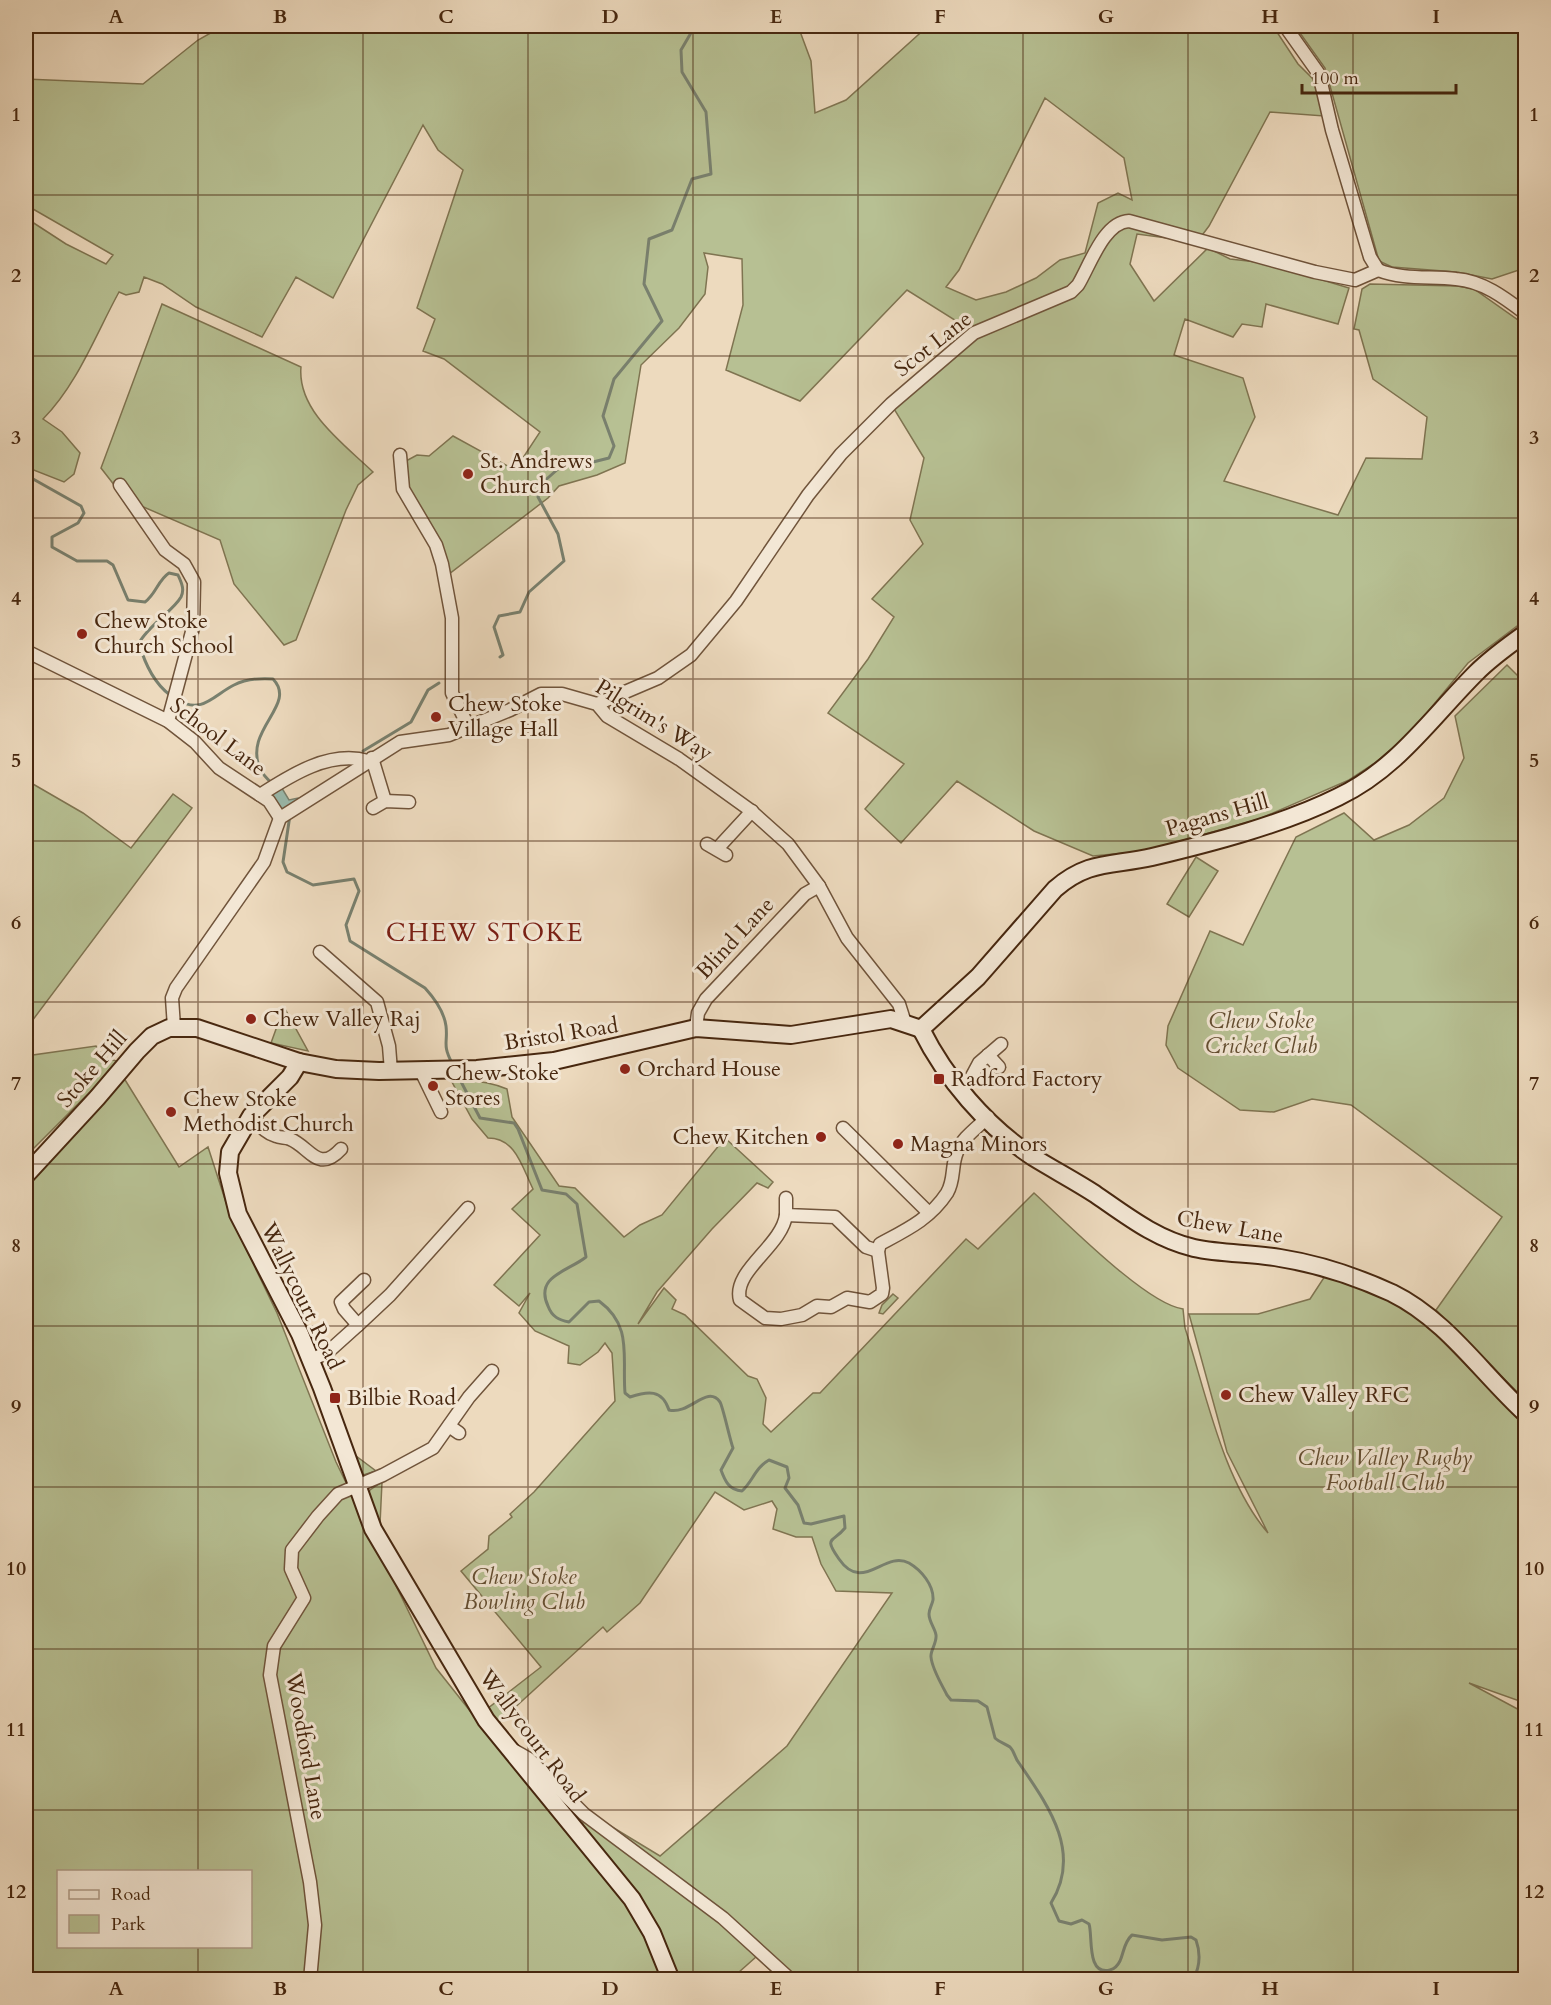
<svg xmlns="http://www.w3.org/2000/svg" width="1551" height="2005" font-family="Cardo,serif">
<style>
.green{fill:#b7c093;stroke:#7f7451;stroke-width:1.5;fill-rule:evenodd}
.water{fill:#9abbae;stroke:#79806e;stroke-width:1.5}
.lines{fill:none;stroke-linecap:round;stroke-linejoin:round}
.stream{stroke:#79806e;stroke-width:3}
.street-casing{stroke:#70543b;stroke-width:15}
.secondary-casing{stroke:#47270f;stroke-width:20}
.street{stroke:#f3e7d5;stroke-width:12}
.secondary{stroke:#f3e7d5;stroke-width:16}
.grid{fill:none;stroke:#47270f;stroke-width:1.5;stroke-opacity:0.55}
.poi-dot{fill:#8f2418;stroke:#f3e7d5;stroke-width:2}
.labels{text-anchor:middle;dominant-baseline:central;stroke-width:6;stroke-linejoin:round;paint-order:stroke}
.street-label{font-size:22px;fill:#47270f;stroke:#f3e7d5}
.poi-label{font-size:22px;fill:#47270f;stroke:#f3e7d5;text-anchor:start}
.park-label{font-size:22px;font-style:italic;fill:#634d30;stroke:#f3e7d5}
.quarter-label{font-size:26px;letter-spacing:1.5px;fill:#7a1f14;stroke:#f3e7d5}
.neatline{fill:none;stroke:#47270f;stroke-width:2}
.grid-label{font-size:20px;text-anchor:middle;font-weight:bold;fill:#47270f}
</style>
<rect width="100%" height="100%" fill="#eddabe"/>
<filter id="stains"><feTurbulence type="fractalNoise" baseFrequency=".00333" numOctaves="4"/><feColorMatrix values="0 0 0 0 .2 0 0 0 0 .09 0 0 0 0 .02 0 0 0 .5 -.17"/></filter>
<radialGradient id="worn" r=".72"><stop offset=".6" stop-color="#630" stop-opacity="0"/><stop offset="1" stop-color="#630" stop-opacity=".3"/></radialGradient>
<g class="green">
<path d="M223,26H798L811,61L815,113L846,100L928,26H1273L1298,64L1313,79L1324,116L1270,112L1209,226L1197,242L1137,234L1130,264L1154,301L1208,248L1230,259L1266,263L1349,288L1338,324L1266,304L1262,327L1242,324L1233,337L1185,319L1174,355L1243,378L1255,417L1224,481L1338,515L1366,458L1422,459L1427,417L1373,379L1359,330L1354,329L1362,289L1370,284L1458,286L1474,289L1525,325V620L1468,663L1411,732L1375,763L1349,780L1259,819L1145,851L1093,856L1034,831L957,781L901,843L865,809L904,764L828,713L868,659L894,617L872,599L923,544L910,520L924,458L891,404L974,332L907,290L800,401L726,370L743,305L742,259L704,253L708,267L705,294L679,328L641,365L625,463L597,475L559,486L548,498L449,574L408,491L406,461L417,455L429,456L453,436L515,470L540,432L444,359L423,351L435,319L417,308L463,170L438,150L423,125L333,298L296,277L262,337L196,307L162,284L144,277L139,292L126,295L119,292C96,334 77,385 43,419L62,432L80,453L74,474L64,482L26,467V218L66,244L106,264L113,255L26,205V79L143,84L198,40ZM1045,98L1124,158L1132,200L1118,193L1098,203L1085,253L1060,260L1036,278L1006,292L976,300L946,287L959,270Z"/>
<path d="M1295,26H1525V268L1492,279L1456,272L1392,267L1379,261L1325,68Z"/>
<path d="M162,304L301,367C297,411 344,444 373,472L358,485L346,510L296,640L284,645L234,584L220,540L125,499L101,468Z"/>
<path d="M1507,665L1526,684L1525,1400L1436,1310L1502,1217L1351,1105L1312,1099L1274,1112L1240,1110L1178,1068L1166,1045L1168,1026L1210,931L1243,945L1296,837L1344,813L1374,840L1409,825L1444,798L1464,758L1455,716Z"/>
<path d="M26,780L83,813L131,848L173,794L192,808L26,1029Z"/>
<path d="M1196,857L1218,871L1189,917L1167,904Z"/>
<path d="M284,1007L308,1051L271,1043Z"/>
<path d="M96,1046L103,1057L120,1062L26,1156V1056Z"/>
<path d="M122,1075L179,1167L208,1147L231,1218L277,1313L336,1462L436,1668L567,1833L594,1816L660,1856L787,1746L892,1593L836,1591L821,1564L812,1537H796L773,1529L777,1509L772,1501L744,1510L715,1492L640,1603L607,1632L603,1627L498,1723L487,1709L541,1667L461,1571L488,1549L489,1536L512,1517L510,1514L534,1492L615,1401L612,1353L605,1343L598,1352L580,1365L568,1363L569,1346L535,1331L519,1313L530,1293L519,1306L494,1285L540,1235L512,1209L533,1189C522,1167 516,1138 488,1138L472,1119L452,1082C471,1079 489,1082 507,1089L512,1117L559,1186L575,1188L624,1237L640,1225L662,1215L725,1138L773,1182L768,1188L757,1183L712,1229L657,1292L638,1324L664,1288L676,1300L672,1309L685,1315L748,1376L757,1379L766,1398L763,1424L771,1432L813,1393H820L966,1239L978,1249L1034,1193C1065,1221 1146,1304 1183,1309L1185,1328C1206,1393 1223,1481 1268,1533L1227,1452L1189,1314H1258L1310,1299L1325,1276L1363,1282L1401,1306L1435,1333L1525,1426V1703L1469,1683L1525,1713V1979L781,1980L756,1957L730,1980H26V1183ZM58,1872H250V1946H58Z"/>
<path d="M893,1294L898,1298L883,1314L879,1313L882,1305Z"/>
<path d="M348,1450L376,1471L360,1476Z"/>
<path d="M382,1482L380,1524L367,1498L370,1490Z"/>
</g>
<path class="water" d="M280,785L289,800L298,798L300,802L284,810L279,809L266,792Z"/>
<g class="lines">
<g class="stream">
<path d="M26,475L81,506L84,513L78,523L52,537V547L77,561H107L113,565L128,600L145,602C156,594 158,580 169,573L178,575C181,582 185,589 181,597C173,611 149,625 139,643C144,661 154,683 170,695"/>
<path d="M500,657L503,655L494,627L499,616L520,612L529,592L564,561L558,534L538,497L541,484L567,461L589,463L609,458L614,446L603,416L614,379L662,321L644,284L649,239L672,230L692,179L711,174L706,112L682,72L681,50L695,26"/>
<path d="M178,700C202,715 215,694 234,685C246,679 259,678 273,679C298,705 243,729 260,769C262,774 268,779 272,784"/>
<path d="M363,751L411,722L428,690L439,683"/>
<path d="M290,815L283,862L287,872L313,885L354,879L359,891L346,925L350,941L425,988C435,999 444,1011 446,1026C448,1043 442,1044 452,1063"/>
<path d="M457,1074L480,1118L514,1123L518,1129L542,1190L566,1194L577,1204L586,1257C569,1271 534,1276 548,1306C552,1317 559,1320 569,1322L589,1302L599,1301C633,1326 622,1356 625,1393L630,1397C648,1391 662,1389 669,1410C690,1415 707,1384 720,1402C723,1407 730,1440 733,1448L721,1470C725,1481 729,1490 742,1491C753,1481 755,1468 769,1460L787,1467L789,1478L785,1488L798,1505L804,1523L811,1524L844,1516L845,1528C833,1543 823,1536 839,1559C863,1594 884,1550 909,1563C921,1570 934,1585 933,1600C932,1605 929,1609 929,1614C929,1622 935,1628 936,1635C937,1643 930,1651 931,1657C932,1669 942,1685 947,1695L951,1700L978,1701L987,1707L995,1738C999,1742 1006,1744 1010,1747C1015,1752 1015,1759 1019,1763C1047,1804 1083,1852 1051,1903L1059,1921L1071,1924L1082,1920L1089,1924C1093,1935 1086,1976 1110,1970C1114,1969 1118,1965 1120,1961C1124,1952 1124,1942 1132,1935L1162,1940L1191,1937L1196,1940C1201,1954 1200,1967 1193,1980"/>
</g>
<defs>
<g id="street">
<path d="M1285,26L1319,74L1332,130L1370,257L1378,270"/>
<path d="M1378,270C1404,280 1429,276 1456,279C1483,281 1505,298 1526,314"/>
<path d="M400,455L403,489L436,545L442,564L452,618V693L469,728"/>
<path d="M120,485L165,550L184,564L194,582L193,628L168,721"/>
<path d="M26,651L168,721L195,742L219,768L269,801L280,818"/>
<path d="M597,704L658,678L691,655L736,601L808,495L841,454L891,404L974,333L1071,292L1078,285C1090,265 1104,222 1129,221L1315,272L1355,280L1378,270"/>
<path d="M372,758L385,801"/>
<path d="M260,795C291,775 330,750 368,761"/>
<path d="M373,808L385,801L409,802"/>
<path d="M707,844L726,855"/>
<path d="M717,849L752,811"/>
<path d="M320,952L377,1002L389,1046L391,1071"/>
<path d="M174,1027L172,998L176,988L264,862L280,818L400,742L449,735L510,710L541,694H562L597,704L607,716L679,759L750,810L788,844L819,886L847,938L899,1004L905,1023"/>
<path d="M696,1028L698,1013L706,999L805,894L819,886"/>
<path d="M988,1055L999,1067"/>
<path d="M421,1071L441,1112"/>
<path d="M958,1089L971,1078L979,1063L1001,1044"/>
<path d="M251,1116C259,1124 265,1133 276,1136C280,1138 286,1137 290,1139C310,1147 318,1174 341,1149"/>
<path d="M843,1128L929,1213"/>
<path d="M786,1198V1215L835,1217L866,1247L878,1251"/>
<path d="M786,1215C782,1246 732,1271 740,1300L765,1318L781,1319L802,1315L817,1306L831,1307L847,1298L870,1302L882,1294L883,1288L878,1251L880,1244C906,1230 930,1219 947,1193C955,1180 951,1166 957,1152C962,1138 977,1128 988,1117"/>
<path d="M358,1325L390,1295L468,1208"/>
<path d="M311,1360L328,1352L358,1325L344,1309L341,1302L364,1280"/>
<path d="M449,1426L459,1433"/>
<path d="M515,1751L529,1759L584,1814L723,1918L791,1980"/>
<path d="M310,1980L315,1925L310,1882L270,1675L274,1646L304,1598L291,1569L292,1550L318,1516L338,1494L383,1475L433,1448L469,1397L492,1371"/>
</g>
<g id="secondary">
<path d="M921,1029L978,977L1055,889C1088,860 1112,866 1152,857C1211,843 1284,824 1338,797C1397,769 1431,718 1476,673C1491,658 1509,645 1526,633"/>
<path d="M921,1029C946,1079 986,1126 1033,1157C1054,1170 1075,1181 1095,1194C1127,1216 1156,1239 1194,1248C1222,1254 1252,1253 1280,1258C1318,1264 1357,1277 1392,1293C1447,1320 1482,1374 1526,1414"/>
<path d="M299,1062L290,1077L251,1116L230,1152L228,1173L238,1214L300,1334L322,1388L373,1529L486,1720L632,1899L652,1933L671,1980"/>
<path d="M26,1175L97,1098L137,1051L152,1036L169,1028H197L299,1062L336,1069L379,1071L477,1069L554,1061L696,1028L791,1035L891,1019L921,1029"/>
</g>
</defs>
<use href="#street" class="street-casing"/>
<use href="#secondary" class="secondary-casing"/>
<use href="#street" class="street"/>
<use href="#secondary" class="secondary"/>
</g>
<path class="grid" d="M198,26V1872M363,26V1980M528,26V1980M693,26V1980M858,26V1980M1023,26V1980M1188,26V1980M1353,26V1980M26,195H1526M26,356H1526M26,518H1526M26,679H1526M26,841H1526M26,1002H1526M26,1164H1526M26,1326H1526M26,1487H1526M26,1649H1526M26,1810H1526M198,1946V1980"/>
<g class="poi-dot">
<circle cx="468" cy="474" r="6"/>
<circle cx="82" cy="634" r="6"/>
<circle cx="436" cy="717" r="6"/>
<circle cx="251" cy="1019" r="6"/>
<circle cx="625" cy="1069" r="6"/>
<rect x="933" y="1073" width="12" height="12" rx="3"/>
<circle cx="433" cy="1086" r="6"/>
<circle cx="171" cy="1112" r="6"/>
<circle cx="821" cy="1137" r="6"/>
<circle cx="898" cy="1144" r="6"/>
<circle cx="1226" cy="1395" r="6"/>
<rect x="329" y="1392" width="12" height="12" rx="3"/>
</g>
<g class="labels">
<g class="street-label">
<text transform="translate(933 344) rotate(-38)">Scot Lane</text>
<text transform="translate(654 720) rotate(32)">Pilgrim's Way</text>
<text transform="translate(218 737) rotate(37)">School Lane</text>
<text transform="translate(1217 815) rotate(-16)">Pagans Hill</text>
<text transform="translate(735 938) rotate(-47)">Blind Lane</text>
<text transform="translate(561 1034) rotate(-9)">Bristol Road</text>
<text transform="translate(92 1069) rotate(-49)">Stoke Hill</text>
<text transform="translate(1230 1227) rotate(10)">Chew Lane</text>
<text transform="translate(302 1296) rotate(64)">Wallycourt Road</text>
<text transform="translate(532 1736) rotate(53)">Wallycourt Road</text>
<text transform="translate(306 1746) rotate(80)">Woodford Lane</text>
</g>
<g class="poi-label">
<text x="480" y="461">St. Andrews<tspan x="480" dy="25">Church</tspan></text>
<text x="94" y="621">Chew Stoke<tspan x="94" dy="25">Church School</tspan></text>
<text x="448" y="704">Chew Stoke<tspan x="448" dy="25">Village Hall</tspan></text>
<text x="263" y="1019">Chew Valley Raj</text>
<text x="637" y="1069">Orchard House</text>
<text x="445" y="1073">Chew Stoke<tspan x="445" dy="25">Stores</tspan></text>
<text x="951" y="1079">Radford Factory</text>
<text x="183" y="1099">Chew Stoke<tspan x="183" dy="25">Methodist Church</tspan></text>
<text x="809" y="1137" text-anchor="end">Chew Kitchen</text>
<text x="910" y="1144">Magna Minors</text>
<text x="1238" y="1395">Chew Valley RFC</text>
<text x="347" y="1398">Bilbie Road</text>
</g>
<g class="park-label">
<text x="1261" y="1021">Chew Stoke<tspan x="1261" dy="25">Cricket Club</tspan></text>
<text x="1385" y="1458">Chew Valley Rugby<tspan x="1385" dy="25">Football Club</tspan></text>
<text x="524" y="1577">Chew Stoke<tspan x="524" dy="25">Bowling Club</tspan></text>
</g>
<g class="quarter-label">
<text x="485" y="932">CHEW STOKE</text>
</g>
</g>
<rect width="1551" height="2005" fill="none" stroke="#eddabe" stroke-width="66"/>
<rect x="57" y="1870" width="195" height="78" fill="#f3e7d5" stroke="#ae9a86" stroke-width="1.5"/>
<rect x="69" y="1890" width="30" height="9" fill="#f3e7d5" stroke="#ae9a86" stroke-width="1.5"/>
<text x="111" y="1900" font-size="18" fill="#47270f">Road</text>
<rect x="69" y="1915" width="30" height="18" fill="#b7c093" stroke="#ae9a86" stroke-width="1.5"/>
<text x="111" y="1930" font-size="18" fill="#47270f">Park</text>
<path d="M1302 84v9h154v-9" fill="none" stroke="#47270f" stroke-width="3"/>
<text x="1311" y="84" font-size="18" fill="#47270f" stroke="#f3e7d5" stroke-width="4.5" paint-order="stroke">100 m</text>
<rect x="33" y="33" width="1485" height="1939" class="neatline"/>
<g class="grid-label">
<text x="116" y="23">A</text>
<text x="280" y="23">B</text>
<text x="446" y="23">C</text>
<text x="610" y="23">D</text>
<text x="776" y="23">E</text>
<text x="940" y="23">F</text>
<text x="1106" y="23">G</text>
<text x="1270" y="23">H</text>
<text x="1436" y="23">I</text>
<text x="16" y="121">1</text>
<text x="1534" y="121">1</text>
<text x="16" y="282">2</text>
<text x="1534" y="282">2</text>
<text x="16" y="444">3</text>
<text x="1534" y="444">3</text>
<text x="16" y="605">4</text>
<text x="1534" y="605">4</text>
<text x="16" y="767">5</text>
<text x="1534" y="767">5</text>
<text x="16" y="929">6</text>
<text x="1534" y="929">6</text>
<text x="16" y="1090">7</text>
<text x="1534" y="1090">7</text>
<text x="16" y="1252">8</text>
<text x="1534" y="1252">8</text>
<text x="16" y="1413">9</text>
<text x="1534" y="1413">9</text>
<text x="16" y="1575">10</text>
<text x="1534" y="1575">10</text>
<text x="16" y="1736">11</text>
<text x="1534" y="1736">11</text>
<text x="16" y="1898">12</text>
<text x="1534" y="1898">12</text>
<text x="116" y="1995">A</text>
<text x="280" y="1995">B</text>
<text x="446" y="1995">C</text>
<text x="610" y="1995">D</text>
<text x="776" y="1995">E</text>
<text x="940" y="1995">F</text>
<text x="1106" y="1995">G</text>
<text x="1270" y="1995">H</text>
<text x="1436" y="1995">I</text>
</g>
<rect width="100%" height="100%" filter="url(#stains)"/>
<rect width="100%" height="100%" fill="url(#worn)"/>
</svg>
